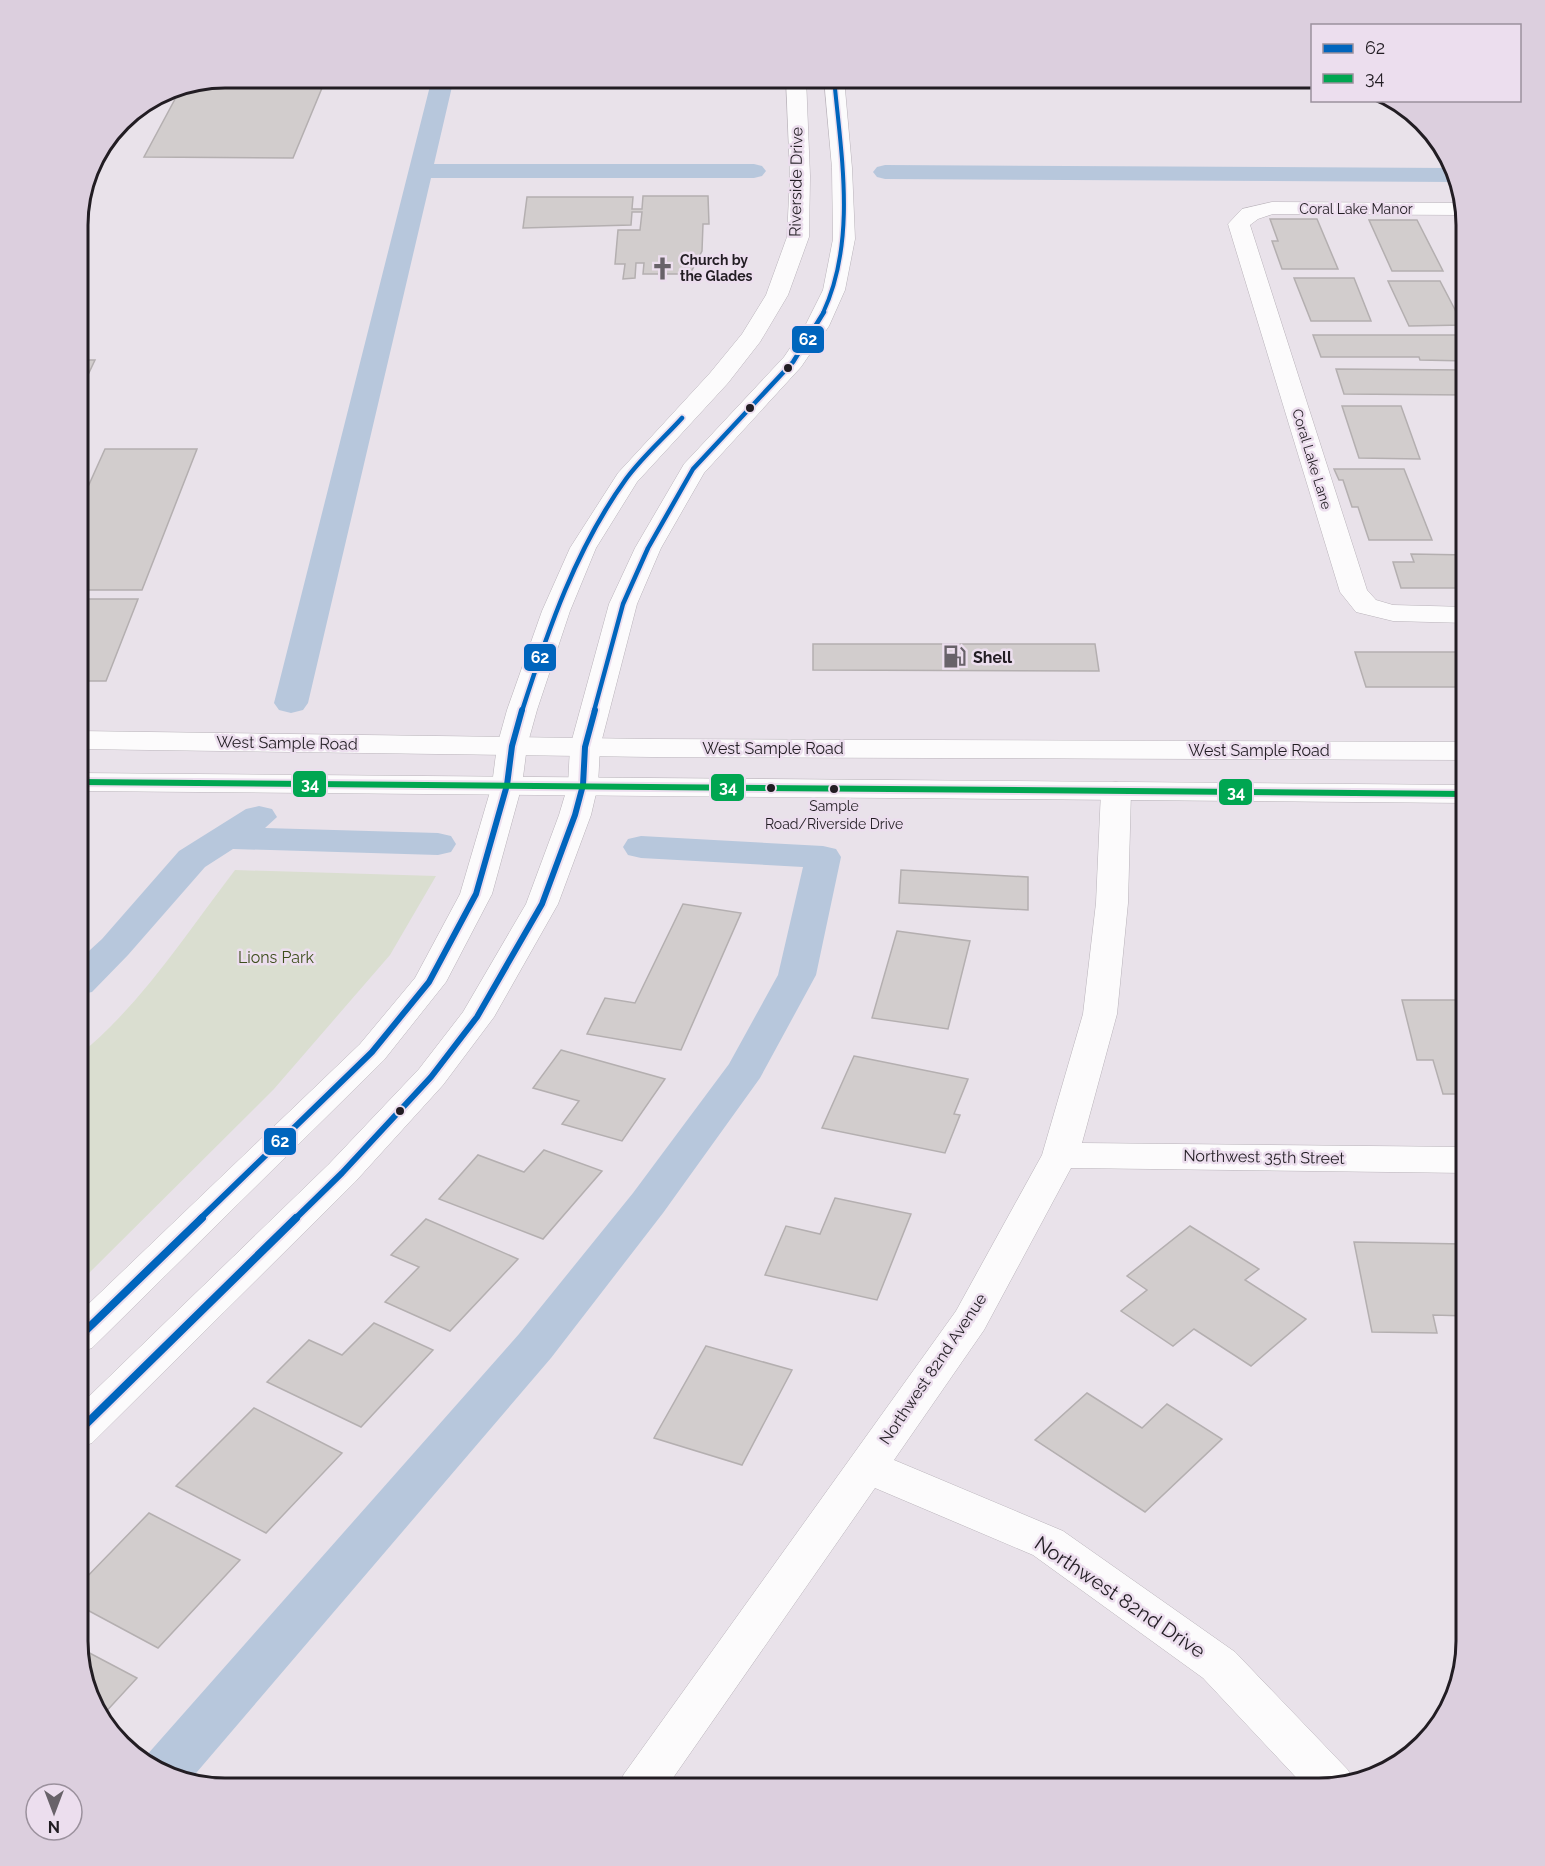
<svg xmlns="http://www.w3.org/2000/svg" width="1545" height="1866" font-family="Raleway,sans-serif">
<style>
.green{fill:#daded0}
.lines{fill:none;stroke-linecap:round;stroke-linejoin:round}
.canal{fill:#b7c7dc;fill-rule:evenodd}
.building{fill:#d2cdcd;stroke:#b4afb0;stroke-width:1.5}
.minor-casing{stroke:#b9b3ba;stroke-width:1}
.tertiary-casing{stroke:#b9b3ba;stroke-width:1}
.primary-casing{stroke:#b9b3ba;stroke-width:1}
.minor{fill:#fcfbfc;fill-rule:evenodd}
.tertiary{fill:#fcfbfc;fill-rule:evenodd}
.primary{fill:#fcfbfc;fill-rule:evenodd}
.bus-1-far3-casing{stroke:#ecdeee;stroke-width:7}
.bus-1-far2-casing{stroke:#ecdeee;stroke-width:8}
.bus-1-far1-casing{stroke:#ecdeee;stroke-width:10}
.bus-1-casing{stroke:#ecdeee;stroke-width:12}
.bus-2-casing{stroke:#ecdeee;stroke-width:10}
.bus-1-far3{stroke:#0065bd;stroke-width:4}
.bus-1-far2{stroke:#0065bd;stroke-width:4.5}
.bus-1-far1{stroke:#0065bd;stroke-width:6}
.bus-1{stroke:#0065bd;stroke-width:8}
.bus-2{stroke:#00a651;stroke-width:6}
.bus-dot{fill:#221d23;stroke:#ecdeee;stroke-width:2}
.labels{text-anchor:middle;dominant-baseline:central;stroke-width:5;stroke-linejoin:round;paint-order:stroke}
.far-street-label{font-size:14px;fill:#221d23;stroke:#ecdeee}
.far-poi-label{font-size:14px;font-weight:bold;fill:#221d23;stroke:#ecdeee;text-anchor:start}
.bus-label{font-size:14px;fill:#221d23;stroke:#ecdeee}
.street-label{font-size:16px;fill:#221d23;stroke:#ecdeee}
.poi-label{font-size:16px;font-weight:bold;fill:#221d23;stroke:#ecdeee;text-anchor:start}
.park-label{font-size:16px;fill:#3d4e1c;stroke:#ecdeee}
.near-street-label{font-size:20px;fill:#221d23;stroke:#ecdeee}
.rim{fill:none;stroke:#221d23;stroke-width:3}
.line-badge{stroke:#ecdeee;stroke-width:2}
.badge-label{font-size:16px;text-anchor:middle;font-weight:bold;fill:#fff}
</style>
<rect width="100%" height="100%" fill="#e9e2ea"/>
<path class="green" d="M235,870L436,876L390,955L274,1089L78,1284V1056C141,1005 186,934 235,870Z"/>
<g class="lines">
<g class="canal">
<path d="M432,78H454L434,164H754L762,166L766,171L762,176L754,178H431L308,703L303,710L291,713L279,710L274,703Z"/>
<path d="M885,165L1450,168L1454,182L885,179L877,177L873,172L877,167Z"/>
<path d="M259,806L272,809L277,817L265,828L438,833L451,836L456,844L451,852L438,855L233,849L205,867L128,955L92,992L78,995V961L102,939L179,851L246,809Z"/>
<path d="M641,836L823,846L836,849L841,857L816,975L760,1078L663,1213L551,1358L191,1779L152,1768L144,1761L146,1756L519,1334L633,1193L729,1064L778,975L803,867L641,858L628,855L623,847L628,839Z"/>
</g>
</g>
<g class="building">
<path d="M181,88H322L293,158L144,157Z"/>
<path d="M643,196H708L709,224H703L702,251L690,274H643L644,263H636L635,278L623,279L625,264H615L618,230H640L642,212H632L631,225L523,228L527,197H633L632,209H642Z"/>
<path d="M1270,219H1317L1338,269H1282L1272,241H1278Z"/>
<path d="M1369,220H1417L1443,271H1392Z"/>
<path d="M1294,278H1354L1371,321H1311Z"/>
<path d="M1388,281H1440L1463,325L1409,326Z"/>
<path d="M1313,335H1467V361L1420,360L1419,357H1321Z"/>
<path d="M78,360H95L78,396Z"/>
<path d="M1336,369L1467,370V395L1344,394Z"/>
<path d="M1342,406H1401L1420,459L1359,458Z"/>
<path d="M105,449H197L142,590H78V509Z"/>
<path d="M1334,469H1404L1432,540H1369L1358,507H1352L1343,480H1339Z"/>
<path d="M1411,554L1467,555V588H1401L1393,562H1414Z"/>
<path d="M78,599H138L106,681H78Z"/>
<path d="M813,644H1095L1099,671L813,670Z"/>
<path d="M1355,652H1467V687H1366Z"/>
<path d="M901,870L1028,877V910L899,903Z"/>
<path d="M683,904L741,913L681,1050L587,1034L605,998L635,1003Z"/>
<path d="M897,931L970,941L948,1029L872,1018Z"/>
<path d="M1402,1000H1467V1094H1443L1433,1060H1417Z"/>
<path d="M561,1050L665,1079L622,1141L562,1124L579,1101L533,1088Z"/>
<path d="M854,1056L968,1079L954,1114L960,1115L945,1153L822,1128Z"/>
<path d="M544,1150L602,1171L543,1239L439,1199L478,1155L524,1172Z"/>
<path d="M835,1198L911,1214L877,1300L765,1275L786,1226L820,1234Z"/>
<path d="M426,1219L518,1259L450,1331L385,1302L419,1267L391,1255Z"/>
<path d="M1190,1226L1259,1269L1245,1280L1306,1319L1251,1366L1194,1329L1173,1346L1121,1311L1147,1290L1127,1276Z"/>
<path d="M1354,1242L1463,1244L1467,1259V1316L1433,1315L1437,1333L1372,1332Z"/>
<path d="M374,1323L433,1350L361,1427L267,1382L309,1340L342,1355Z"/>
<path d="M706,1346L792,1370L742,1465L654,1438Z"/>
<path d="M1087,1393L1142,1428L1167,1404L1222,1439L1145,1512L1035,1440Z"/>
<path d="M254,1408L342,1453L266,1533L176,1486Z"/>
<path d="M149,1513L240,1560L158,1648L78,1605V1586Z"/>
<path d="M80,1648L137,1678L101,1717Z"/>
</g>
<g class="lines">
<defs>
<g id="minor">
<path d="M1272,202L1460,203L1464,215H1462L1273,214L1258,219L1250,225L1367,590L1376,600L1393,605L1467,607V623L1393,621L1356,612L1340,592L1228,224L1242,209Z"/>
<path d="M1116,782L1127,784L1131,791L1128,903L1117,1014L1082,1143L1467,1147V1173L1071,1168L984,1330L894,1460L1063,1531L1235,1652L1348,1770L1352,1778L1320,1788H1306L1203,1678L1033,1555L875,1488L666,1788H617L624,1774L956,1311L1042,1155L1083,1014L1096,903L1101,791L1105,784Z"/>
</g>
<g id="tertiary">
<path d="M786,78H806L810,176L809,237L788,295L760,342L728,383L637,482L596,548L570,611L537,710L527,746L522,785L492,894L446,982L384,1060L92,1348L78,1353V1314L360,1044L415,978L460,894L492,785L497,746L507,710L542,611L570,548L618,473L710,373L742,334L766,295L787,237L790,176Z"/>
<path d="M824,78H844L852,168L855,239L845,290L829,326L801,367L704,473L661,548L637,604L600,747L598,785L591,815L558,904L494,1017L443,1085L355,1182L92,1443L78,1448V1407L329,1164L419,1069L463,1012L526,904L559,815L568,785L570,747L609,604L635,548L684,464L784,357L805,326L823,290L833,239L832,168Z"/>
</g>
<g id="primary">
<path d="M78,731L652,739L1467,742V760L652,757L78,749Z"/>
<path d="M78,773L1467,785V803L78,791Z"/>
</g>
</defs>
<use href="#minor" class="minor-casing"/>
<use href="#tertiary" class="tertiary-casing"/>
<use href="#primary" class="primary-casing"/>
<use href="#minor" class="minor"/>
<use href="#tertiary" class="tertiary"/>
<use href="#primary" class="primary"/>
<defs>
<path id="bus-1-far3" d="M823,313C857,240 841,155 834,78"/>
<g id="bus-1-far2">
<path d="M522,711C548,630 576,548 626,479C642,457 664,438 682,418"/>
<path d="M594,711L623,604L648,548L693,469L793,362L824,312"/>
</g>
<g id="bus-1-far1">
<path d="M200,1219L372,1052L429,982L476,894L507,785L512,746L522,710"/>
<path d="M295,1219L342,1173L431,1077L477,1017L542,904L575,815L583,785L585,747L595,710"/>
</g>
<g id="bus-1">
<path d="M78,1338L202,1218"/>
<path d="M78,1432L296,1218"/>
</g>
<path id="bus-2" d="M78,782L1467,794"/>
</defs>
<use href="#bus-1-far3" class="bus-1-far3-casing"/>
<use href="#bus-1-far2" class="bus-1-far2-casing"/>
<use href="#bus-1-far1" class="bus-1-far1-casing"/>
<use href="#bus-1" class="bus-1-casing"/>
<use href="#bus-2" class="bus-2-casing"/>
<use href="#bus-1-far3" class="bus-1-far3"/>
<use href="#bus-1-far2" class="bus-1-far2"/>
<use href="#bus-1-far1" class="bus-1-far1"/>
<use href="#bus-1" class="bus-1"/>
<use href="#bus-2" class="bus-2"/>
</g>
<defs>
<symbol id="church-bare" viewBox="-9 -9 18 18"><path d="M-1.2-6h2.4v3.5h3.3v2.4h-3.3V6h-2.4V-.1h-3.3v-2.4h3.3Z" fill="#686269" stroke="#ecdeee" stroke-width="2.5" paint-order="stroke"/></symbol>
<symbol id="fuel-bare" viewBox="-9 -9 18 18"><path d="M-5.5-6h7V0h2V4h1.3V-2.5L3-4.5l.8-.8L6-3V5H2.5V1h-1V6h-7ZM-4.2-4.7v3.2H.2V-4.7Z" fill="#686269" stroke="#ecdeee" stroke-width="2.5" paint-order="stroke"/></symbol>
</defs>
<g fill-rule="evenodd">
<use href="#church-bare" x="646" y="252" width="33" height="33"/>
<use href="#fuel-bare" x="938" y="640" width="33" height="33"/>
</g>
<g class="bus-dot">
<circle cx="788" cy="368" r="5"/>
<circle cx="750" cy="408" r="5"/>
<circle cx="771" cy="788" r="5"/>
<circle cx="834" cy="789" r="5"/>
<circle cx="400" cy="1111" r="5"/>
</g>
<g class="labels">
<g class="far-street-label">
<text x="1356" y="209">Coral Lake Manor</text>
<text transform="translate(1312 459) rotate(73)">Coral Lake Lane</text>
</g>
<g class="far-poi-label">
<text x="680" y="260">Church by<tspan x="680" dy="16">the Glades</tspan></text>
</g>
<g class="bus-label">
<text x="834" y="806">Sample<tspan x="834" dy="18">Road/Riverside Drive</tspan></text>
</g>
<g class="street-label">
<text transform="translate(796 182) rotate(-89)">Riverside Drive</text>
<text transform="translate(287 743) rotate(1)">West Sample Road</text>
<text x="773" y="748">West Sample Road</text>
<text x="1259" y="750">West Sample Road</text>
<text transform="translate(1264 1157) rotate(1)">Northwest 35th Street</text>
<text transform="translate(933 1369) rotate(-56)">Northwest 82nd Avenue</text>
</g>
<g class="poi-label">
<text x="973" y="657">Shell</text>
</g>
<g class="park-label">
<text x="276" y="957">Lions Park</text>
</g>
<g class="near-street-label">
<text transform="translate(1120 1597) rotate(34)">Northwest 82nd Drive</text>
</g>
</g>
<path d="M0 0H1545V1866H0ZM225 88H1319A137 137 0 0 1 1456 225V1641A137 137 0 0 1 1319 1778H225A137 137 0 0 1 88 1641V225A137 137 0 0 1 225 88Z" fill="#dccfde" fill-rule="evenodd"/>
<path class="rim" d="M225 88H1319A137 137 0 0 1 1456 225V1641A137 137 0 0 1 1319 1778H225A137 137 0 0 1 88 1641V225A137 137 0 0 1 225 88Z"/>
<g class="line-badge">
<rect x="791" y="325" width="34" height="29" rx="6" fill="#0065bd"/>
<rect x="523" y="643" width="34" height="29" rx="6" fill="#0065bd"/>
<rect x="292" y="770" width="35" height="28" rx="6" fill="#00a651"/>
<rect x="710" y="773" width="35" height="29" rx="6" fill="#00a651"/>
<rect x="1218" y="778" width="35" height="28" rx="6" fill="#00a651"/>
<rect x="263" y="1127" width="34" height="29" rx="6" fill="#0065bd"/>
</g>
<g class="badge-label">
<text x="808" y="345">62</text>
<text x="540" y="663">62</text>
<text x="310" y="790">34</text>
<text x="728" y="793">34</text>
<text x="1236" y="798">34</text>
<text x="280" y="1147">62</text>
</g>
<rect x="1311" y="24" width="210" height="78" fill="#ecdeee" stroke="#9b919d" stroke-width="1.5"/>
<rect x="1323" y="44" width="30" height="9" fill="#0065bd" stroke="#9b919d" stroke-width="1.5"/>
<text x="1365" y="54" font-size="18" fill="#221d23">62</text>
<rect x="1323" y="74" width="30" height="9" fill="#00a651" stroke="#9b919d" stroke-width="1.5"/>
<text x="1365" y="84" font-size="18" fill="#221d23">34</text>
<g transform="translate(54 1812) rotate(180)"><circle r="28" fill="#ecdeee" stroke="#9b919d" stroke-width="1.5"/>
<path d="M0-4.5L10 22L0 15L-10 22Z" fill="#686269"/>
<text y="-9" font-size="16" font-weight="bold" text-anchor="middle" fill="#221d23">N</text>
</g>
</svg>
